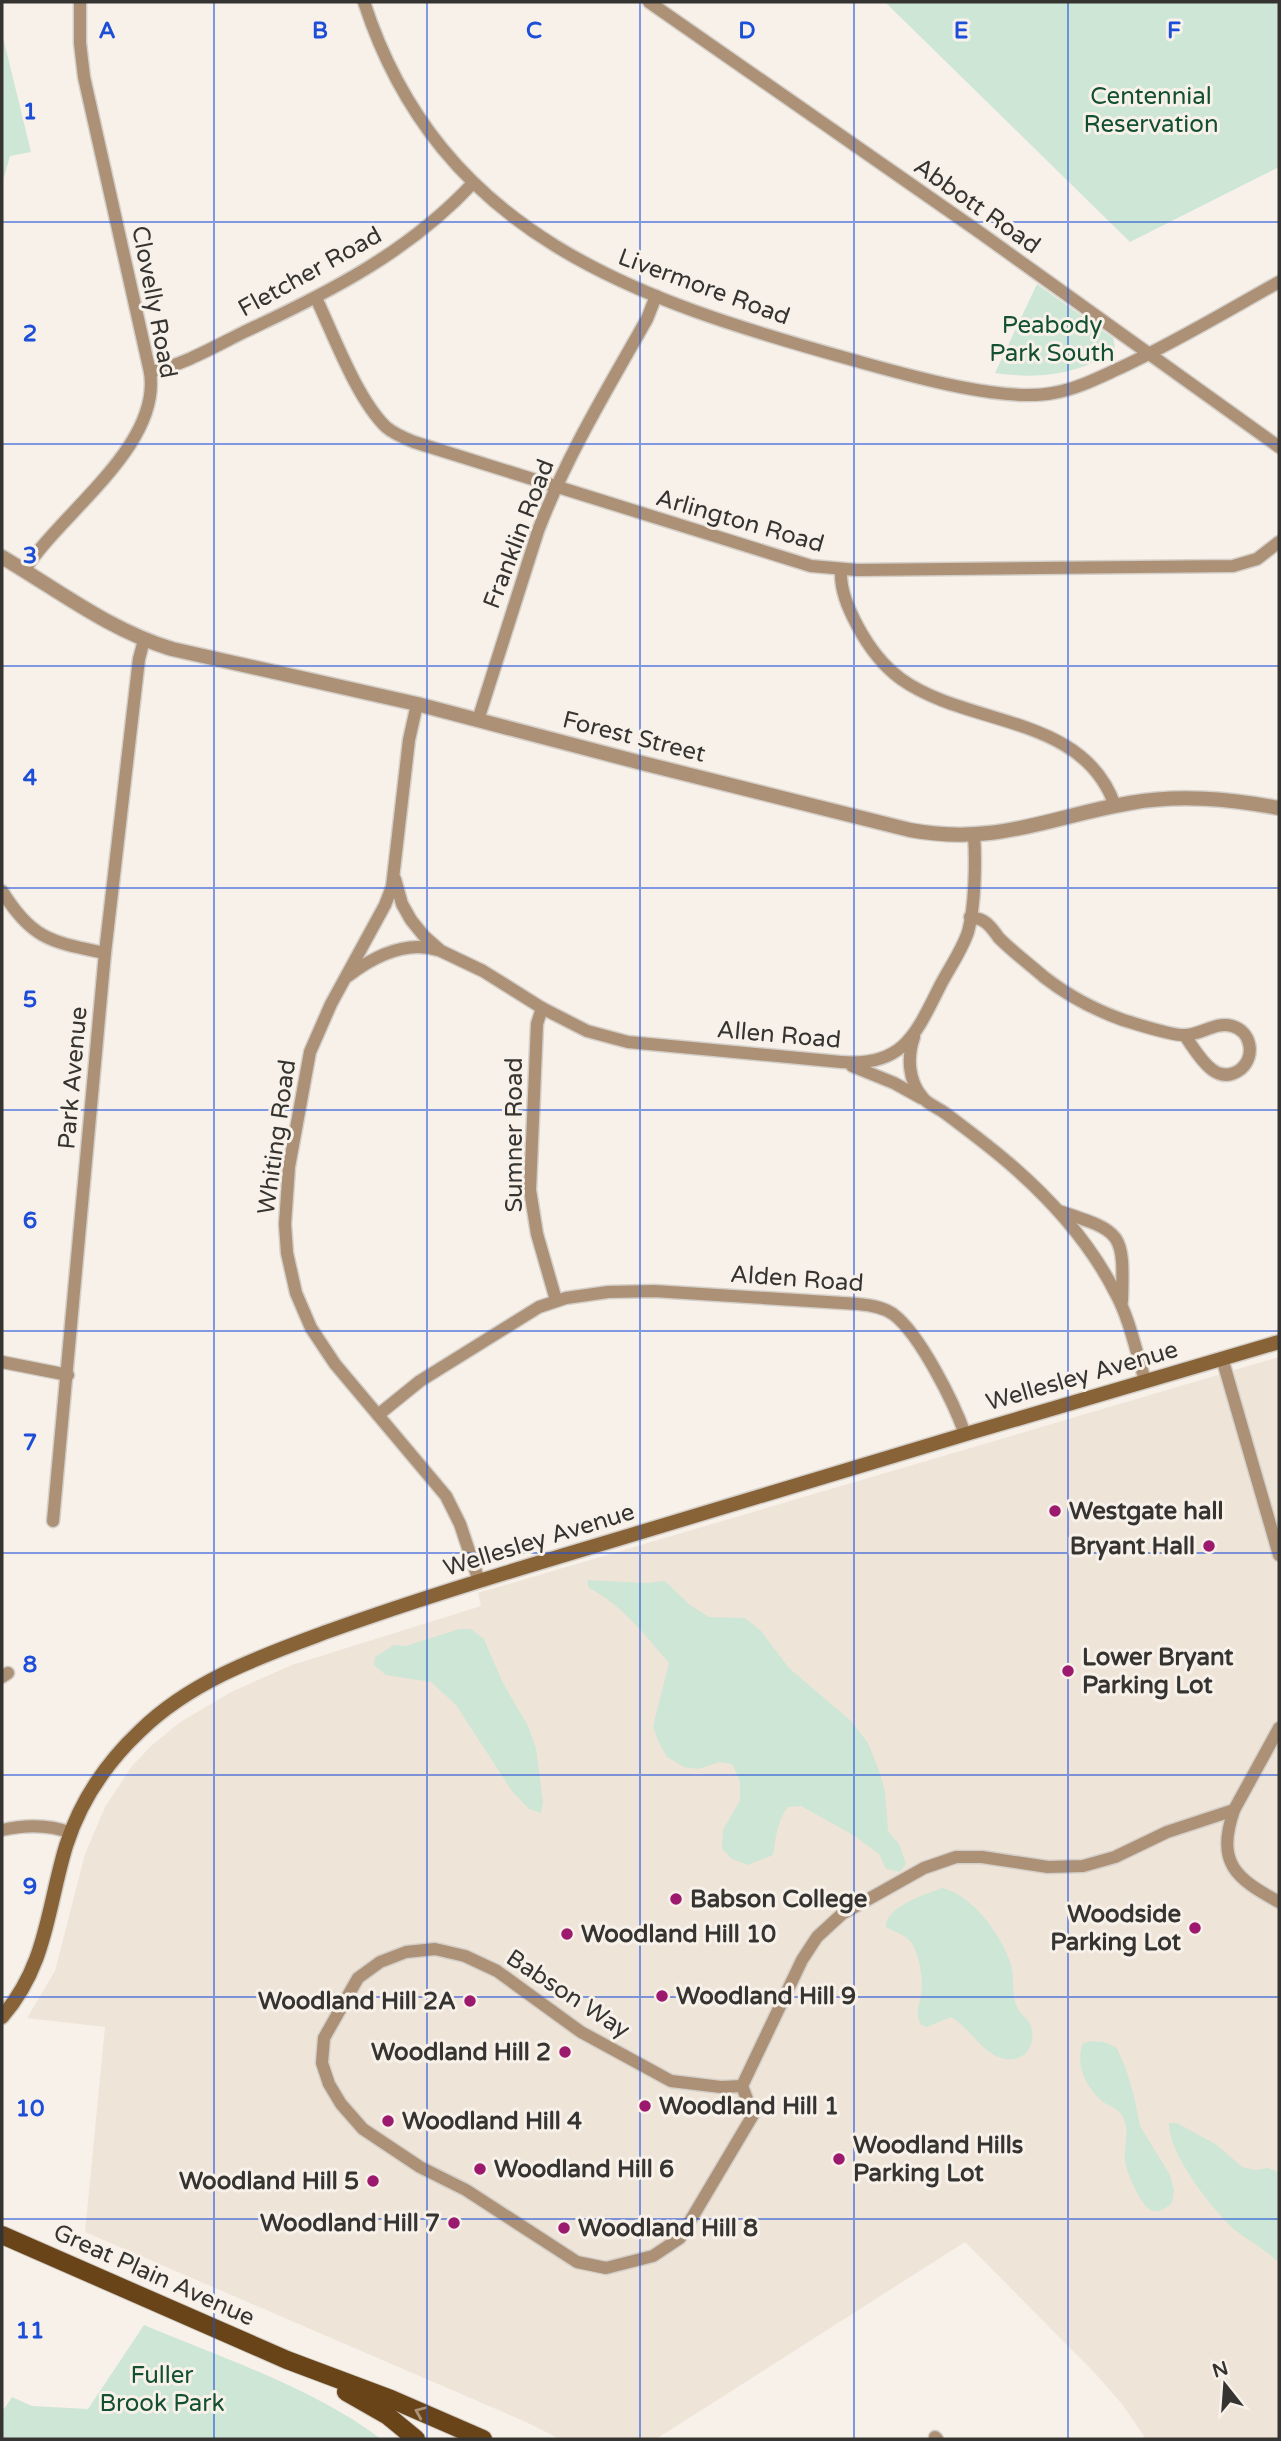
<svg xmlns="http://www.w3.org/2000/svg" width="1281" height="2441" font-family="'Varela Round',sans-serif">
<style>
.built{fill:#efe4d8}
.green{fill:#cee6d6}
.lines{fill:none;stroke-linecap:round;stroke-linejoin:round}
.minor-casing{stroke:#d4cfc9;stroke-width:15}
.tertiary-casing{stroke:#d4cfc9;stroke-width:17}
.secondary-casing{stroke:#d4cfc9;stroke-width:17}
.primary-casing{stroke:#d4cfc9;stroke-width:20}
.minor{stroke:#ac9176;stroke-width:12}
.tertiary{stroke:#ac9176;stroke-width:14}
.secondary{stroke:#896338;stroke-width:14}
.primary{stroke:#694419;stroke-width:18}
.oneway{stroke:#a99277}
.grid{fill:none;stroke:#1d4ed8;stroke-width:2;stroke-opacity:0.55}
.poi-dot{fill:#9c1a6d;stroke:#f7f1ea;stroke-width:2.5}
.labels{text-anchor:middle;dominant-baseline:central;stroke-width:6;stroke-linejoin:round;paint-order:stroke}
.park-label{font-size:24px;fill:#125030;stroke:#f7f1ea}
.street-label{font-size:24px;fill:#363431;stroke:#f7f1ea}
.poi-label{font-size:24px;font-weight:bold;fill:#363431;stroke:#f7f1ea;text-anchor:start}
.grid-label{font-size:23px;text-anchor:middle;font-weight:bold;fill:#1d4ed8;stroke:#f7f1ea;stroke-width:6;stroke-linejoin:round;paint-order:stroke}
</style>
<rect width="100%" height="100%" fill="#f7f1ea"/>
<path class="built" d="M1279,1357V2439H1146L1122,2404L1093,2371L965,2242L656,2439H560L526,2422L85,2232L105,2027L27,2018L55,1971L85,1854L105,1807L132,1766L151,1746L179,1723L231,1692L292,1665L481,1606L478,1593Z"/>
<g class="green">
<path d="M885,2H1279V167L1130,242Z"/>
<path d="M2,33L31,152L10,156L2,184Z"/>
<path d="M1037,284L1113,338L1115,347L1112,351C1078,376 1035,379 995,373Z"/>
<path d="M587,1580L646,1583L665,1581L690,1605L709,1617L745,1618L761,1631L789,1668L851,1721L868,1743L880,1773L885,1791L888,1831L899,1844L906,1864L900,1872L886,1869L879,1854L853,1835L801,1806L788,1807C777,1821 776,1837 773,1855L748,1865L732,1859L722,1849L723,1830L740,1800V1781L732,1764L719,1762L699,1769L684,1767L667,1757L658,1741L653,1726L669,1663C645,1635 622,1605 589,1588Z"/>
<path d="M459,1629H471L484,1639L502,1681L528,1726L536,1748L543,1802L541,1813L529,1809L512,1791L456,1705L431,1682L386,1675L374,1665L375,1657L394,1645L406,1646Z"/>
<path d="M942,1888C972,1894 1003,1937 1011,1965C1015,1979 1011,1994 1017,2007C1020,2014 1027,2018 1030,2024C1038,2042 1026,2063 1005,2059C981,2054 971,2028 951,2017L927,2027L921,2025C916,2015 917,2010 920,2000C925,1985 920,1953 910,1941C904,1935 893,1931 886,1927C885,1907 926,1894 942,1888Z"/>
<path d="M1092,2041L1104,2042L1116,2047L1125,2066L1134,2096L1140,2126L1170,2175L1174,2190L1172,2203C1166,2208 1161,2212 1153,2211C1142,2209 1125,2170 1125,2160C1124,2144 1130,2133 1123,2117C1118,2107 1109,2107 1102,2101C1085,2087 1075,2063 1083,2043Z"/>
<path d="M1169,2123H1177L1217,2145L1242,2167L1255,2170L1268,2168L1279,2172V2263C1266,2249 1250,2242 1235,2230C1214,2212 1167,2152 1169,2123Z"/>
<path d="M144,2325C220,2357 316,2389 381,2439H2V2408L4,2409L12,2397L32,2406L88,2409Z"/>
</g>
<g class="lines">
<defs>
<g id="minor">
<path d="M364,2C440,236 637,300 853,360C904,374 1002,403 1053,393C1077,389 1098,378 1120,368C1174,343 1227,311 1279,282"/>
<path d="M649,2L975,229L1279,447"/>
<path d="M316,298C334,336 357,399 386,427C394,434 404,438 414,442L811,566L857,570L1233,566L1257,559L1279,542"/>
<path d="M150,372C183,365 214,347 244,332C328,293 409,252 473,183"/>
<path d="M841,570C840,590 848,608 857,625C868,646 882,665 901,679C968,727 1084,714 1115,806"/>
<path d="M24,571C60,513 162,446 150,372L84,77L80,43V2"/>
<path d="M417,704L409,740L392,887L385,905L331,1004L310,1052L289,1167L285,1224L287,1253L296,1293L311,1328L335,1364L446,1496L460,1524L479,1581"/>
<path d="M478,720L538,531C566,457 608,388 647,319L656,296"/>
<path d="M395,879L402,904L411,920L424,936L441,951L483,971L542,1008L587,1031L628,1042L841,1062C905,1067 916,1033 941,984C950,967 962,950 968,932C975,907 976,861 974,835"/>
<path d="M2,891C32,940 52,942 105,953"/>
<path d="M970,917C975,918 981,919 985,922C991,926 995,933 999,938C1013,952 1029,964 1044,977C1067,995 1095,1010 1123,1020C1137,1024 1172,1036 1185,1035C1201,1035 1216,1021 1232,1026C1251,1031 1256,1056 1241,1069C1215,1089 1197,1052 1185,1036"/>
<path d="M348,976C373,957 406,940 438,950"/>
<path d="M542,1008L537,1024L530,1190L537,1234L556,1300"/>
<path d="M914,1037C907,1057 908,1081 923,1098C928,1104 938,1108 945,1113C965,1128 985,1143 1004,1159C1048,1196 1090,1242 1116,1294C1130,1320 1136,1352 1145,1380"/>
<path d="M852,1066L894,1083L921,1098"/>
<path d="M1059,1211C1123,1232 1124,1232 1122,1301"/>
<path d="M1222,1358L1279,1555"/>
<path d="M2,1362L68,1375"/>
<path d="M378,1415L420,1381L539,1307L566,1298L608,1292L654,1291L858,1304C870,1305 883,1307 893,1314C920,1334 954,1403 965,1434"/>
<path d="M53,1521L105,953L139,659L144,640"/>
<path d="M2,1677L8,1673"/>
<path d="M1234,1810C1216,1863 1235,1878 1279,1902"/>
<path d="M2,1830C25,1825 48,1824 71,1833"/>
<path d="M435,1949L465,1956L497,1971L581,2032L671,2081L721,2087L742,2086L753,2115L680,2238L653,2256L606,2268L577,2262L466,2190L420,2167L363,2129L341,2104L329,2084L322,2063L324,2038L358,1978L380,1962L406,1952Z"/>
<path d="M742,2086L802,1960L817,1937L842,1914L924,1868L956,1857H982L1048,1867L1083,1866L1115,1857L1167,1832L1234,1810L1279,1728"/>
<path d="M935,2437L937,2439"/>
</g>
<path id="tertiary" d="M2,557C58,590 109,630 172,649L417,704L638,762L910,830C998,846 1048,817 1130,803C1180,794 1230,799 1279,808"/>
<path id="secondary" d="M2,2017C47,1965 47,1909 66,1846C80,1802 106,1763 140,1731C192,1680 262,1656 329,1631C421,1598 514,1570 608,1542C831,1474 1055,1407 1279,1342"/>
<g id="primary">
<path d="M2,2235L287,2360L391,2399L483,2439"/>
<path d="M346,2392L388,2416L416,2439"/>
</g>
</defs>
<use href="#minor" class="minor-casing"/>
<use href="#tertiary" class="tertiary-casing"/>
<use href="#secondary" class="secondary-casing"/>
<use href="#primary" class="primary-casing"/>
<use href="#minor" class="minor"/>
<use href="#tertiary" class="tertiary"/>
<use href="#secondary" class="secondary"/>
<use href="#primary" class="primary"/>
</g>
<defs><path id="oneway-chevron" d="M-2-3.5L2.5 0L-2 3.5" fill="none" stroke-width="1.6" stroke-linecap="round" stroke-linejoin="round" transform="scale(1.75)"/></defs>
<use class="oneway" href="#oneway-chevron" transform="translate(420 2412) rotate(-157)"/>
<path class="grid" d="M214,2V2439M427,2V2439M640,2V2439M854,2V2439M1068,2V2439M2,222H1279M2,444H1279M2,666H1279M2,888H1279M2,1110H1279M2,1331H1279M2,1553H1279M2,1775H1279M2,1997H1279M2,2219H1279"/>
<g class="poi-dot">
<circle cx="1055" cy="1511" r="7"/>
<circle cx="1209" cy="1546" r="7"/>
<circle cx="1068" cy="1671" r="7"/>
<circle cx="676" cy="1899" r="7"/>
<circle cx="1195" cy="1928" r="7"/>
<circle cx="567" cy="1934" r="7"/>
<circle cx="662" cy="1996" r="7"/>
<circle cx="470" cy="2001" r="7"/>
<circle cx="565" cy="2052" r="7"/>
<circle cx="645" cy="2106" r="7"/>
<circle cx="388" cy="2121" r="7"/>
<circle cx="839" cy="2159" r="7"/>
<circle cx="480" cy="2169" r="7"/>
<circle cx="373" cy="2181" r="7"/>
<circle cx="454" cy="2223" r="7"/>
<circle cx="564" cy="2228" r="7"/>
</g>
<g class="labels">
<g class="park-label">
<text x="1151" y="96">Centennial<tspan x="1151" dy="28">Reservation</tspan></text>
<text x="1052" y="325">Peabody<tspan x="1052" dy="28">Park South</tspan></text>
<text x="162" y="2375">Fuller<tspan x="162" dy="28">Brook Park</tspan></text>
</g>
<g class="street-label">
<text transform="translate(977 206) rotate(35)">Abbott Road</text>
<text transform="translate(310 272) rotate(-29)">Fletcher Road</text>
<text transform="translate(704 287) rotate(20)">Livermore Road</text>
<text transform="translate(154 302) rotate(79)">Clovelly Road</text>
<text transform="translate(740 521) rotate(16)">Arlington Road</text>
<text transform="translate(519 534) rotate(-69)">Franklin Road</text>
<text transform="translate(634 737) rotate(14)">Forest Street</text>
<text transform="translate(779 1035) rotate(5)">Allen Road</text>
<text transform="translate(73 1078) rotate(-85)">Park Avenue</text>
<text transform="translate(514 1135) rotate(-90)">Sumner Road</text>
<text transform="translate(277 1137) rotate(-82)">Whiting Road</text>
<text transform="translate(797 1279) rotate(4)">Alden Road</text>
<text transform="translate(1082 1376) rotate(-16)">Wellesley Avenue</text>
<text transform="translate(539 1540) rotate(-17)">Wellesley Avenue</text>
<text transform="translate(568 1994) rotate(33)">Babson Way</text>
<text transform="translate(154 2275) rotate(24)">Great Plain Avenue</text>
</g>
<g class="poi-label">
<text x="1069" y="1511">Westgate hall</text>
<text x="1195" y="1546" text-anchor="end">Bryant Hall</text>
<text x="1082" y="1657">Lower Bryant<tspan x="1082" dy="28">Parking Lot</tspan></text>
<text x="690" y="1899">Babson College</text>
<text x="1181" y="1914" text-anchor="end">Woodside<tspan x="1181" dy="28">Parking Lot</tspan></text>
<text x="581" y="1934">Woodland Hill 10</text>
<text x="676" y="1996">Woodland Hill 9</text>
<text x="456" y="2001" text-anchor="end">Woodland Hill 2A</text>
<text x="551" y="2052" text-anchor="end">Woodland Hill 2</text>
<text x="659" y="2106">Woodland Hill 1</text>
<text x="402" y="2121">Woodland Hill 4</text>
<text x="853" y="2145">Woodland Hills<tspan x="853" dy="28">Parking Lot</tspan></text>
<text x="494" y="2169">Woodland Hill 6</text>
<text x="359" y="2181" text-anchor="end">Woodland Hill 5</text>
<text x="440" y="2223" text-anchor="end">Woodland Hill 7</text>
<text x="578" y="2228">Woodland Hill 8</text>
</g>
</g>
<g class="grid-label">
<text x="107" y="38">A</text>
<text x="320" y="38">B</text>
<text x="534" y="38">C</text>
<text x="747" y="38">D</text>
<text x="961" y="38">E</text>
<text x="1174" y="38">F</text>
<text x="30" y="119">1</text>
<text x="30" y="341">2</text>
<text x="30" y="563">3</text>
<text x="30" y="785">4</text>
<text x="30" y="1007">5</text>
<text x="30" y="1228">6</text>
<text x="30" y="1450">7</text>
<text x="30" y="1672">8</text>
<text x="30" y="1894">9</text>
<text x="30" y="2116">10</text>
<text x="30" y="2338">11</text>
</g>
<rect width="1281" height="2441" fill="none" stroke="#363431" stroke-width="7"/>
<g transform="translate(1225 2385) rotate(343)" stroke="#f7f1ea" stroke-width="5" paint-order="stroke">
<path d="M0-5L12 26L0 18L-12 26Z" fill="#363431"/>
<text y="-10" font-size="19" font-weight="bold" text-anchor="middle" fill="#363431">N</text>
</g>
</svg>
